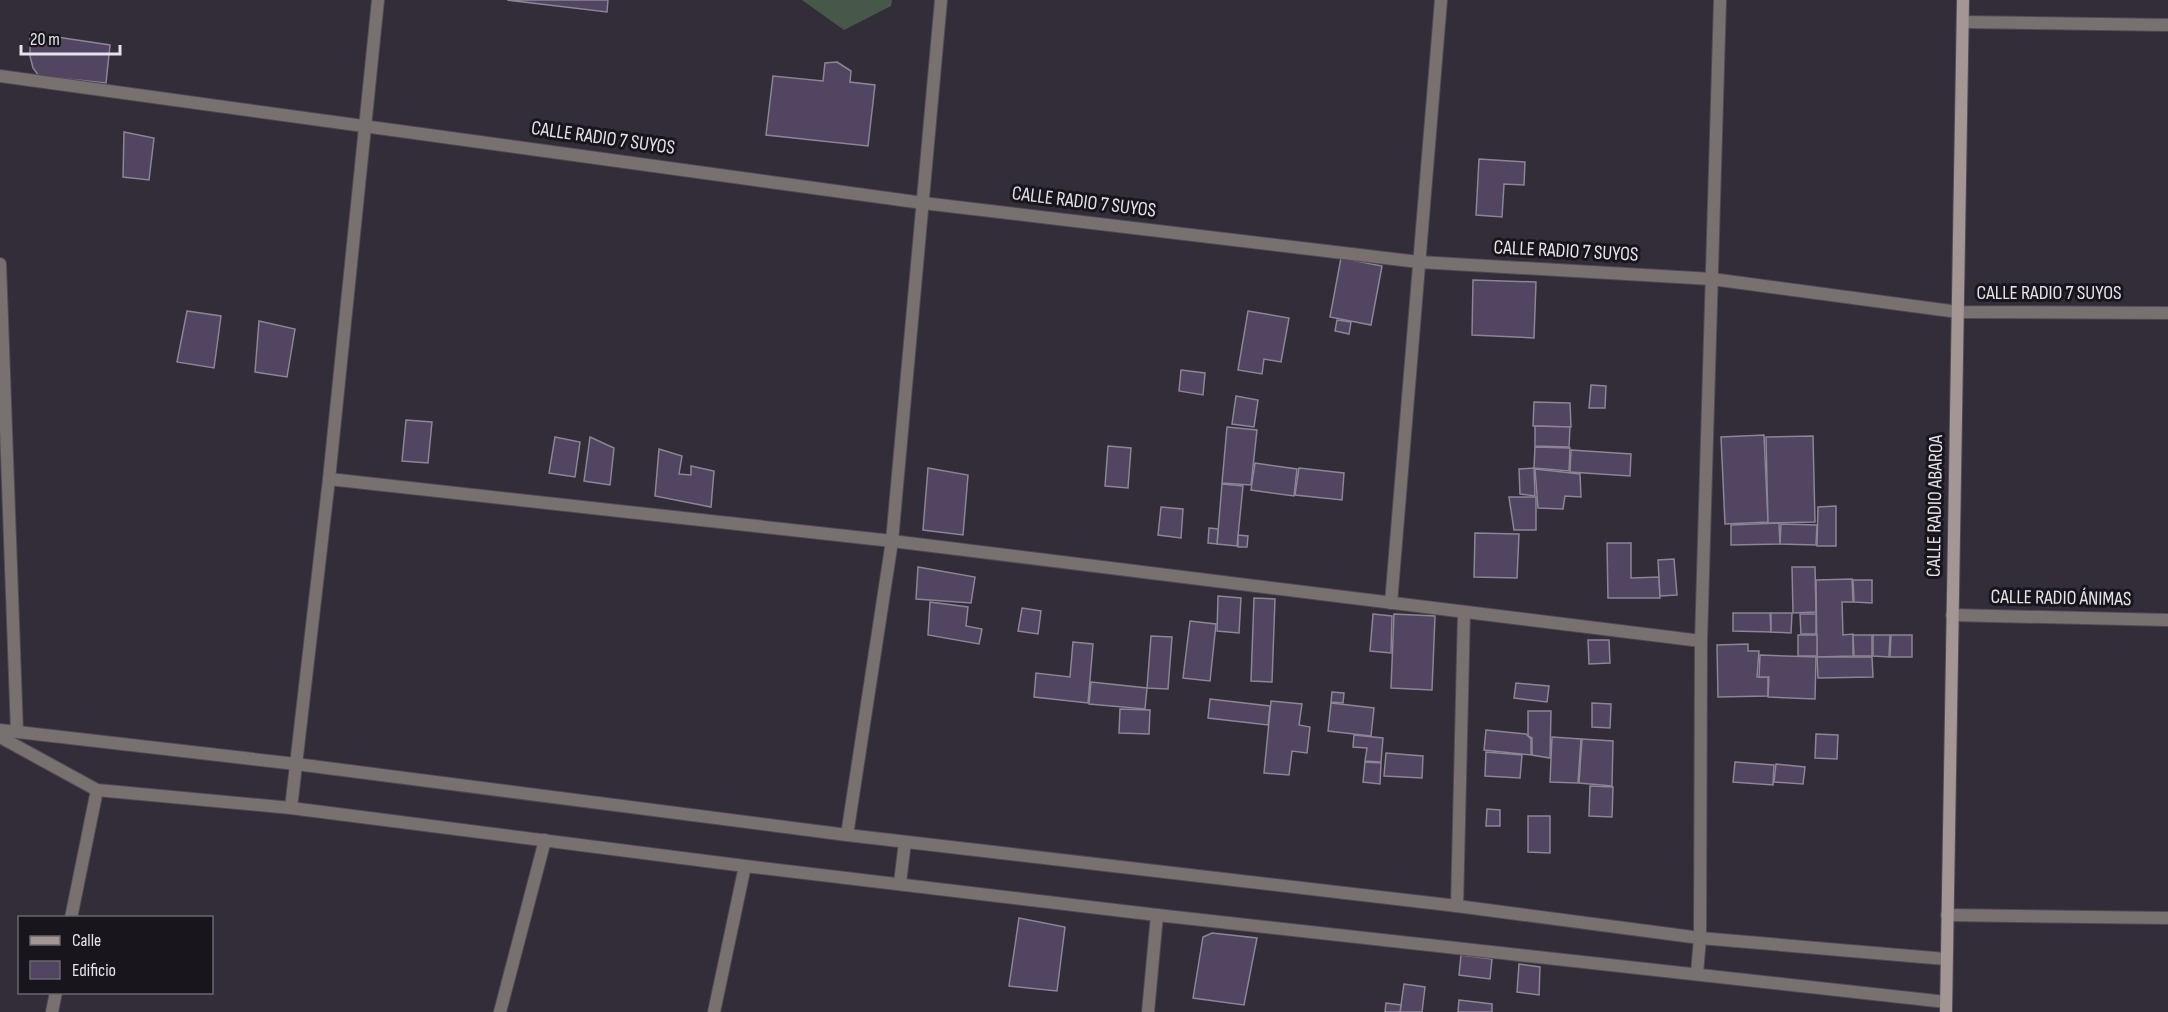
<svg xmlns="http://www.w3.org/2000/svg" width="2168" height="1012" font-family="'Sofia Sans Condensed',sans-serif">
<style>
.green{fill:#47584b}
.building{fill:#514561;stroke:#8b8594;stroke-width:1.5}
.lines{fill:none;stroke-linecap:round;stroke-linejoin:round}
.street-casing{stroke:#4f4a55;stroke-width:14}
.secondary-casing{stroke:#4f4a55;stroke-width:14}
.street{stroke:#797170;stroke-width:12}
.secondary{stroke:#a39695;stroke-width:12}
.labels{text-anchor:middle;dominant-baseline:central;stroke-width:6;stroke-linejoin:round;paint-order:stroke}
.street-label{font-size:20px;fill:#e6e2ea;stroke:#18161c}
</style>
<rect width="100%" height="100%" fill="#322d39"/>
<path class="green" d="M802,0H892L891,6L844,30Z"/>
<g class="building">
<path d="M507,0H608L607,12Z"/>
<path d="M30,33L110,45L106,83L39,76L33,68L30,56Z"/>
<path d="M837,62L851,71L850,82L875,85L868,146L766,135L773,76L823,81L825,63Z"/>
<path d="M124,132L154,138L149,180L123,177Z"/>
<path d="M1479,159L1525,162L1524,185L1504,184L1502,217L1476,215Z"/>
<path d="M1341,258L1382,266L1371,325L1330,317Z"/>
<path d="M1473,280L1536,282L1534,338L1472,335Z"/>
<path d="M187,311L221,316L214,368L177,362Z"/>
<path d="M1248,311L1289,318L1281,362L1264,359L1262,374L1238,370Z"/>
<path d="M1337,320L1351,322L1349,334L1335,331Z"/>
<path d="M259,321L295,329L287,377L255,372Z"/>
<path d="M1181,370L1205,373L1203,395L1179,391Z"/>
<path d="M1591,385L1606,386L1605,408H1589Z"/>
<path d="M1236,396L1258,400L1254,427L1232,424Z"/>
<path d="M1534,402L1570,403L1571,427L1533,426Z"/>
<path d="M406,420L432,422L428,463L402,461Z"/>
<path d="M1535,426L1570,427L1569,447L1535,446Z"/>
<path d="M1227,427L1257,430L1251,485L1222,483Z"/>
<path d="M1764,435L1768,522L1725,524L1721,437Z"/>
<path d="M1813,436L1815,522L1768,523L1766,437Z"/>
<path d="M555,437L580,442L575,477L549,473Z"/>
<path d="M590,437L614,448L610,485L584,481Z"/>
<path d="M1108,446L1131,448L1128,488L1105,486Z"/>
<path d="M1535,447L1570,448L1569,471L1534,468Z"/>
<path d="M659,449L682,456L679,474L691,475V466L714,471L711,507L655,496Z"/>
<path d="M1571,450L1631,454L1630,476L1570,472Z"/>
<path d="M1255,463L1297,469L1294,496L1251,490Z"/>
<path d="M928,468L968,475L963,535L923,530Z"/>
<path d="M1299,468L1344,473L1342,500L1295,495Z"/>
<path d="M1534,468L1535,496L1520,494L1519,469Z"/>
<path d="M1535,469L1580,474L1581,497L1565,496L1563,509L1538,508Z"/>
<path d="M1222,484L1243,486L1237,546L1217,544Z"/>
<path d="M1509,497H1536V530H1514Z"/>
<path d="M1836,506V546H1817L1818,507Z"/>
<path d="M1161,507L1183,509L1181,538L1158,535Z"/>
<path d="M1779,523L1780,544L1731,545V525Z"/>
<path d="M1781,524L1817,525L1816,545L1780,544Z"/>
<path d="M1209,528L1218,529L1217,544L1208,543Z"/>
<path d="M1475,533L1519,534L1517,578L1474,577Z"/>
<path d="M1238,535L1248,536L1247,547H1238Z"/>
<path d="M1607,543H1631V578L1659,577L1660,598H1608Z"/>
<path d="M1674,559L1677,595L1660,596L1658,560Z"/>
<path d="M918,567L975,577L971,603L916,599Z"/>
<path d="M1792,567H1815L1816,612L1793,613Z"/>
<path d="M1852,579L1853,602H1842L1843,635L1853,634V656L1817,657L1816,580Z"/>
<path d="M1853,580H1872V603L1854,602Z"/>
<path d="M1218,596L1241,598L1239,633L1217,631Z"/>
<path d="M1254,598L1275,599L1272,682L1251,681Z"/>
<path d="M930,602L968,607L966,626L982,629L979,644L928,635Z"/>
<path d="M1022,608L1041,611L1038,634L1018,631Z"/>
<path d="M1733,613H1770L1771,632L1733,631Z"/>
<path d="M1771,613H1792L1791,633L1771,632Z"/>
<path d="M1373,614L1392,616L1391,653L1370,651Z"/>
<path d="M1394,614L1435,616L1432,690L1391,688Z"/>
<path d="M1800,614H1816V634H1801Z"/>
<path d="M1190,621L1216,624L1210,681L1183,678Z"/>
<rect x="1798" y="635" width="19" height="21"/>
<path d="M1853,635H1872V656H1854Z"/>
<path d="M1873,635H1890L1889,657L1873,656Z"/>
<path d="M1891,635H1912V657H1890Z"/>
<path d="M1151,636L1172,637L1168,689L1147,688Z"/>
<path d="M1588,640H1609L1610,663L1589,664Z"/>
<path d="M1073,642L1093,644L1088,703L1034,697L1036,673L1070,677Z"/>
<path d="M1748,644V651H1759L1757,677H1768V696L1718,697L1717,645Z"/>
<path d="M1760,655L1816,657L1815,699L1768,697L1769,677H1759Z"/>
<path d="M1817,657H1872L1873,677L1818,678Z"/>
<path d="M1091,682L1147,688L1145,709L1089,704Z"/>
<path d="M1516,683L1549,686L1547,702L1514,698Z"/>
<path d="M1332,692L1344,693L1343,703L1331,702Z"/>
<path d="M1210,699L1270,706L1268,725L1208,718Z"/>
<path d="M1271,701L1302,704L1299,725L1310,727L1307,753L1292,751L1289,775L1264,773Z"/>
<path d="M1331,703L1374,708L1371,736L1328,731Z"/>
<path d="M1592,703L1611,704L1610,728L1592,727Z"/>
<path d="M1120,709L1150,710L1149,734L1119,733Z"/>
<path d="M1528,711H1551L1550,758L1532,755V738L1528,736Z"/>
<path d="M1486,730L1526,734L1531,739V755L1484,750Z"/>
<path d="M1816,734L1838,735L1837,759L1815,758Z"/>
<path d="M1354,735L1383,738L1381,762L1365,761L1367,748L1353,747Z"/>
<path d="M1552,737L1581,739L1578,783L1550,782Z"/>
<path d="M1582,739L1613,741L1612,786L1579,783Z"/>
<path d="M1486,752L1522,755L1520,778L1485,776Z"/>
<path d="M1386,753L1423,756L1422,778L1384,776Z"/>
<path d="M1365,762L1381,763L1380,784L1363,782Z"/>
<path d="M1735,762L1774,765L1773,785L1733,782Z"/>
<path d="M1776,764L1805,767L1803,784L1774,782Z"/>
<path d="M1590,786L1613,787L1612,817L1589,816Z"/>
<path d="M1487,809L1500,810V826H1486Z"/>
<path d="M1528,816H1550V853L1528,852Z"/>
<path d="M1019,918L1065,927L1057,991L1009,986Z"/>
<path d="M1212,933L1257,938L1244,1005L1193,998L1203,937Z"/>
<path d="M1461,955L1492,959L1490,979L1459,975Z"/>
<path d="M1519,964L1540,967L1539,995L1517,992Z"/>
<path d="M1404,984L1425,987L1422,1012H1400Z"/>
<path d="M1459,1000L1492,1004V1012H1458Z"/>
<path d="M1386,1003L1401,1005L1400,1012H1385Z"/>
</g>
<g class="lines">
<defs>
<g id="street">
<path d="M1963,22L2168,25"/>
<path d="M0,76L923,203L1419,262L1712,279L1958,312L2168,313"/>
<path d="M0,264L17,732"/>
<path d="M329,479L892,541L1701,641"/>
<path d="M1391,603L1441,0"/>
<path d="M1952,615L2168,620"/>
<path d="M0,730L296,764L847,835L1457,906L1700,938L1946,959"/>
<path d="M0,737L97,790L291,808L745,866L1157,915L1946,1002"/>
<path d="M291,808L329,479L378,0"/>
<path d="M847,835L892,541L941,0"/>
<path d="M900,883L905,842"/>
<path d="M1457,906L1464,612"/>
<path d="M1947,915L2168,918"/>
<path d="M71,918L97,790"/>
<path d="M1697,973L1700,938L1701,641L1720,0"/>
<path d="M52,1012L56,992"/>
<path d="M500,1012L545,840"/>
<path d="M714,1012L745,866"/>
<path d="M1148,1012L1157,915"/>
</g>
<path id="secondary" d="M1946,1012L1963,0"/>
</defs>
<use href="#street" class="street-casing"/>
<use href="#secondary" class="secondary-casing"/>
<use href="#street" class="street"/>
<use href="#secondary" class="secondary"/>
</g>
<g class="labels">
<g class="street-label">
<text transform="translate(603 138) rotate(8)">CALLE RADIO 7 SUYOS</text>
<text transform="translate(1084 202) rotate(7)">CALLE RADIO 7 SUYOS</text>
<text transform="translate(1566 251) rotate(3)">CALLE RADIO 7 SUYOS</text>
<text x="2049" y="293">CALLE RADIO 7 SUYOS</text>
<text transform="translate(1935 506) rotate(-89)">CALLE RADIO ABAROA</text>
<text transform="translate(2061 598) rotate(1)">CALLE RADIO ÁNIMAS</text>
</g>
</g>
<rect x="18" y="916" width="195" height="78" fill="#18161c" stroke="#6a686e" stroke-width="1.5"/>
<rect x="30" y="936" width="30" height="9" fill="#a39695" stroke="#6a686e" stroke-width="1.5"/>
<text x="72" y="946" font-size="18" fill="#e6e2ea">Calle</text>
<rect x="30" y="961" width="30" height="18" fill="#514561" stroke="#6a686e" stroke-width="1.5"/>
<text x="72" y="976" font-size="18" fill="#e6e2ea">Edificio</text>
<path d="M21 45v9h99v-9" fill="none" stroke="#e6e2ea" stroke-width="3"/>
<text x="30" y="45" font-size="18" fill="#e6e2ea" stroke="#18161c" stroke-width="4.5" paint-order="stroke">20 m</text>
</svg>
